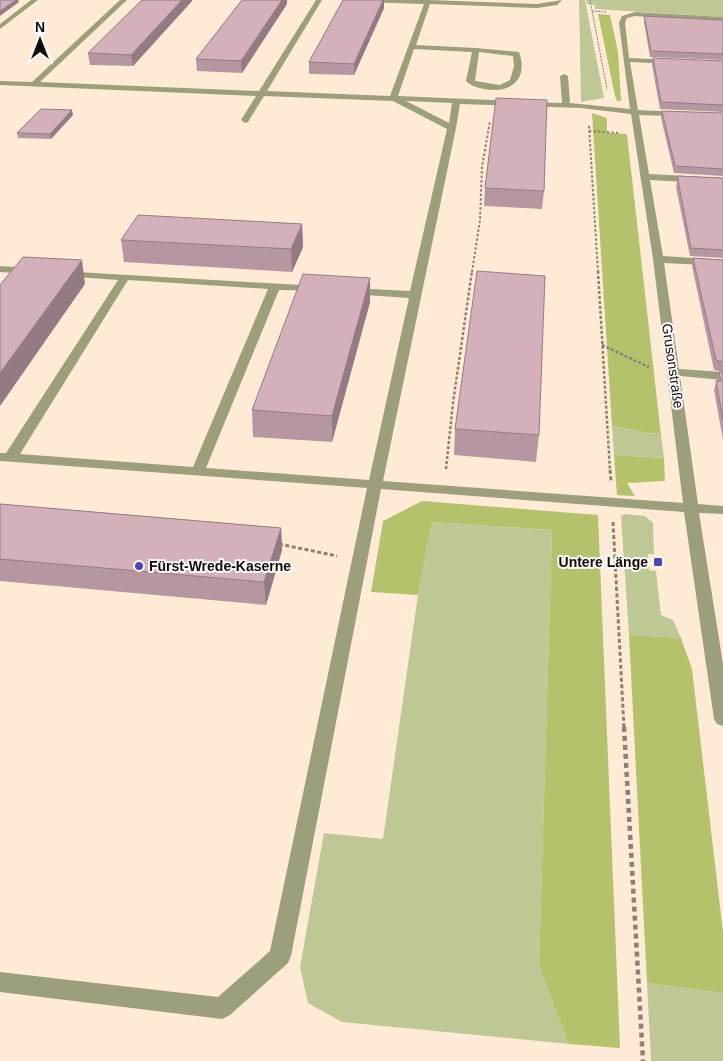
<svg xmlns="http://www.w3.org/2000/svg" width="723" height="1061" font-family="Arial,sans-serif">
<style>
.green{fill:#bec895}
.forest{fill:#b4c36b}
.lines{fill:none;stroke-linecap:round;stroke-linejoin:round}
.path-far4{stroke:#8e8071;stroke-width:1;stroke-dasharray:2 1;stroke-linecap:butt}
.path-far3{stroke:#8e8071;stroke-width:2;stroke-dasharray:2.5 2;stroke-linecap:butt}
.path-far2{stroke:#8e8071;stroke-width:2.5;stroke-dasharray:3 2;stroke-linecap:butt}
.path-far1{stroke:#8e8071;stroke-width:3;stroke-dasharray:4 2.5;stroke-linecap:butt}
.path{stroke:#8e8071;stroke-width:4.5;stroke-dasharray:5 4;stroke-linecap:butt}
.minor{fill:#9c9f7b;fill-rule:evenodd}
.wall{fill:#b697a1}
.shaded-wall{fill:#947b83}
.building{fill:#d4b0bb;stroke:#947b83}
.poi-dot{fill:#4a47bd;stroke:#fbfbfb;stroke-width:2}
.labels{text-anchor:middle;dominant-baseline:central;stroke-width:4;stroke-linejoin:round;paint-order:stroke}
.street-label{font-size:14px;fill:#120a03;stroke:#fbfbfb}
.poi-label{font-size:14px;font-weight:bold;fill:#120a03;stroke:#fbfbfb;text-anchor:end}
</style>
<rect width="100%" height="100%" fill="#ffebd5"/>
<g class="green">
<path d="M579,0H585L604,98L581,102Z"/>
<path d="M586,0H723V17L595,9V5L587,4Z"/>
<path d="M612,426L661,435L664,458L614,455Z"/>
<path d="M625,514L645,516L653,523L654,554H648L649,570L656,571L661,615L673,620L681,638L629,635L621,516Z"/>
<path d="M432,522L552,530L539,967L569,1044L342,1022L308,1003L300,967L324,833L383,839L418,595Z"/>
<path d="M647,983L723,993V1061H651Z"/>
</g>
<g class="forest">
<path d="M598,14L610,15L618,52L621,101H617L615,96Z"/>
<path d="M592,113L607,118V133L627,134L661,435L612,426Z"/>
<path d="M614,455L664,458L665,481L627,483L635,496L617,495Z"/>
<path d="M422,501L598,515L620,1048L569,1044L539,967L552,530L432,522L418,595L371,592L383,521Z"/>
<path d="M629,635L681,638L692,669L723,932V993L647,983Z"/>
</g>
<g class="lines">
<g class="path-far4">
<path d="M590,0L607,89"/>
<path d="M592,11L606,12"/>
</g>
<g class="path-far3">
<path d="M589,126L598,272"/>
<path d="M589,131L618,133"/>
<path d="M472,272L480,220L482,167L490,121"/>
</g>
<g class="path-far2">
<path d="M598,271L610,471"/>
<path d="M602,345L649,367"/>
<path d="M446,469L453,403L472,271"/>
</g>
<g class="path-far1">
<path d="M610,470L611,481"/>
<path d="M613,522L624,728"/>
<path d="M279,544L337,556"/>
</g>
<path class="path" d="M624,727L643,1061"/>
<g class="minor">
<path d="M31,0H38L0,29V24Z"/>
<path d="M120,0H127L40,82L259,91L316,0H322L267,91L390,96L424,4L360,2L357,0H428L537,4L562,0L557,5L537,8L430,4L416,45L476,48L519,52C529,80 510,94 484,89C478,88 471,86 466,81L472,52L414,49L398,96L562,103L560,76L564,74L568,76L570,103L630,109L619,23L622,16L635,12L723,17V21L635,16L627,18L625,23L629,58L672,60L676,62L672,64L630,62L638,110L723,114V118L639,115L649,174L723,178V184L650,180L663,256L723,260V266L664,263L679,369L723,372V380L680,376L698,504L723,506V514L699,513L723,664V726L717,724L714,719L684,512L381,489L291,956L288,963L230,1015L222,1019L0,992V972L218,997L270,951L367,488L0,461V453H6L118,280L64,276L60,275L59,273L60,271L318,286L324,289L322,291L279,290L206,468L369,480L409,298L351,294L345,291L351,288L410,291L447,129L393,101L264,96L248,122L245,123L241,120L256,96L0,85V81L32,82ZM479,52L513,56L514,66L510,80L500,85L475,81ZM406,101L452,103L449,123ZM460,104L581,108L631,114L653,259L683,503L383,481L456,128ZM128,280L268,289L193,467L20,454Z"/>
<path d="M0,266L31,268L36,271L31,274L0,272Z"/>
</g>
</g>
<g class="wall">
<path d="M142,0H192V1L133,66L90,65L88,53Z"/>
<path d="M242,0H287V4L242,73L197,71L196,59Z"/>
<path d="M343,0H384V8L354,75L309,74V62Z"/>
<path d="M644,16L723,20V60L650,57L644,22Z"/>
<path d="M653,58L723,61V112L660,109L652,65Z"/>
<path d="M662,111L723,113V176L674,173L661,118Z"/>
<path d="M73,115L51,139L18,138L17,133Z"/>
<path d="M678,176L723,178V258L690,256L676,187Z"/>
<path d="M485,188L544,191L542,209L484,206Z"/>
<path d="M302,224L303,247L292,272L124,262L121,240Z"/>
<path d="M693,258L723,260V372L714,370L692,266Z"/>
<path d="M370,278V302L332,442L253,437L252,410Z"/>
<path d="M719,372H723V440L714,390Z"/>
<path d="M455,429L539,435L536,462L454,455Z"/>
<path d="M0,504L281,528L282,550L266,605L0,581Z"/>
</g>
<g class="shaded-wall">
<path d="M16,0H18L19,2L0,16V11Z"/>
<path d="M182,0H192V1L133,66L131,55Z"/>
<path d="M282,0H287V4L242,73L241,61Z"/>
<path d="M383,0H384V8L354,75V64Z"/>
<path d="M72,110L73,115L51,139L50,134Z"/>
<path d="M302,224L303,247L292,272L291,249Z"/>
<path d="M82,260L85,284L0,406V373Z"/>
<path d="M370,278V302L332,442V416Z"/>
<path d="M281,528L282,550L266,605L264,582Z"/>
</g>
<g class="building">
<path d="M0,0H16L0,11Z"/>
<path d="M142,0H182L131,55L88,53Z"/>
<path d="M242,0H282L241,61L196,59Z"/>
<path d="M343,0H383L354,64L309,62Z"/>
<path d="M644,16L723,20V54L651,51Z"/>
<path d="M653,58L723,61V105L661,102Z"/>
<path d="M496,98L547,100L544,191L485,188Z"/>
<path d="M41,109L72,110L50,134L17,133Z"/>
<path d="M662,111L723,113V169L675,166Z"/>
<path d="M678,176L723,178V250L691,248L678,180Z"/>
<path d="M138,215L302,224L291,249L121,240Z"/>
<path d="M23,257L82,260L0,373V285Z"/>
<path d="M693,258L723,260V362L716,360Z"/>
<path d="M477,271L545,276L539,435L455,429Z"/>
<path d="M303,274L370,278L332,416L252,410Z"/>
<path d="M719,372H723V419L716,381H721Z"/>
<path d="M0,504L281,528L264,582L0,559Z"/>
</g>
<g class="poi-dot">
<rect x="653" y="557" width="10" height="10" rx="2.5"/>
<circle cx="139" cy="566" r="5"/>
</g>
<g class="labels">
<g class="street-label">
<text transform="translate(673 366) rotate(82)">Grusonstraße</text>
</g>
<g class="poi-label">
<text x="648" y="562">Untere Länge</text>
<text x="149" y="566" text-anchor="start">Fürst-Wrede-Kaserne</text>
</g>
</g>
<g transform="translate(40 40)" stroke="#fbfbfb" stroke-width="4" paint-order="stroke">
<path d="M0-4L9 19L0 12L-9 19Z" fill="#120a03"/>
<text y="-8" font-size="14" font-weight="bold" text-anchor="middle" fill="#120a03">N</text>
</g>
</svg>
